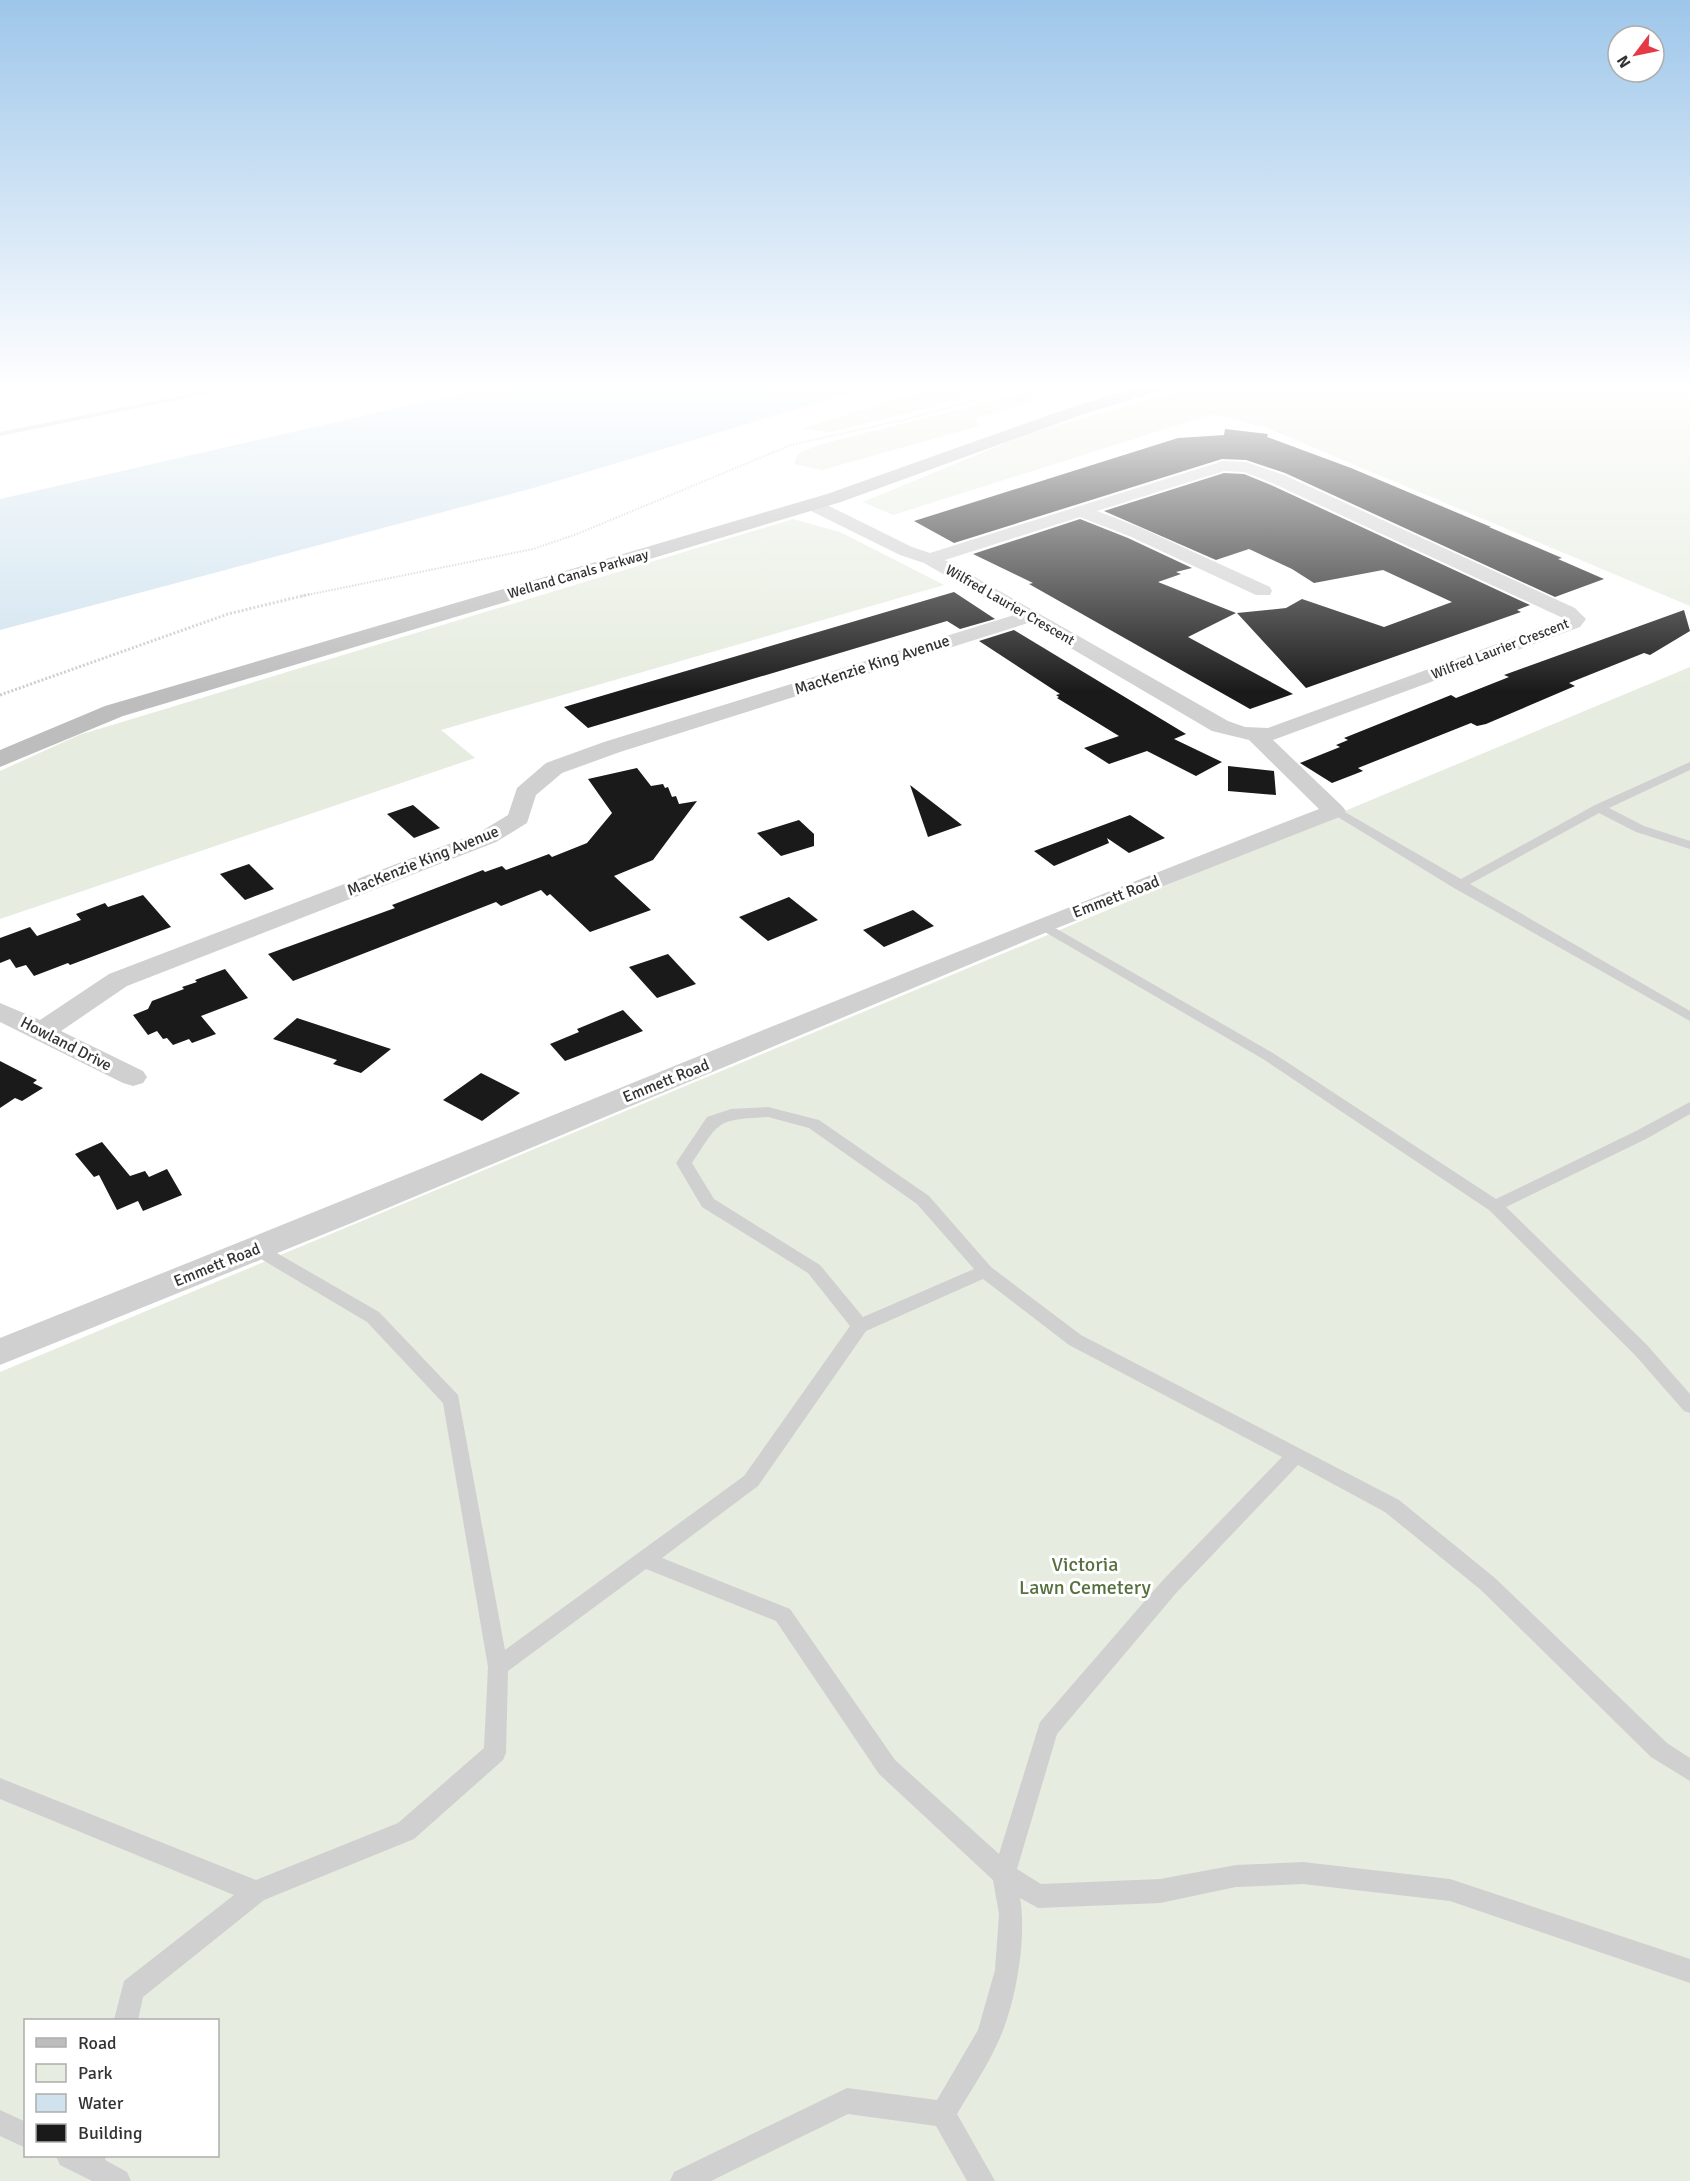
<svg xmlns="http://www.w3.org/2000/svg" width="1690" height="2181" font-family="Signika,sans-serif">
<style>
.green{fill:#e6ecdf;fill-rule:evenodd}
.water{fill:#cfe2ee}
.building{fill:#1a1a1a}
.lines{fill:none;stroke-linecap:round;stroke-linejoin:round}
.path-far1{stroke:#cdcdcd;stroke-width:2;stroke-dasharray:1.5 1.5;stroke-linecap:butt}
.path{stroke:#cdcdcd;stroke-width:3;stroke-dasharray:2 2;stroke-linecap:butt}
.service{fill:#d0d0d0;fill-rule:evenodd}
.minor{fill:#d0d0d0;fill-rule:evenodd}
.secondary{fill:#bdbdbd;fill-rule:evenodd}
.labels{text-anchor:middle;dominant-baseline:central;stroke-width:6;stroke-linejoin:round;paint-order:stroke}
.far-street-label{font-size:14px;fill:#333;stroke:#fff}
.street-label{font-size:16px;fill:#333;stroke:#fff}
.near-park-label{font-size:20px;fill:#56703f;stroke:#fff}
</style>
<rect width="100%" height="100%" fill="#fff"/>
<g class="green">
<path d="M938,386H1015L832,432L800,429Z"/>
<path d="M1194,386H1690V606L1267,428L1213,414L893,515L863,502L1028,434Z"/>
<path d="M1037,387L1050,392L1024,405L976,418L979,426L822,470L794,464L798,454L818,445L961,409Z"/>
<path d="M793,519L840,532L944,585L441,730L475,758L0,919V771L79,735Z"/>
<path d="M1690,667V2181H0V1372ZM26,2020H218V2156H26Z"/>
</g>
<path class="water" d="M493,386H873L537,487L0,630V499Z"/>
<g class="building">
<path d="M1225,429L1268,434L1267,437L1351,468L1491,527H1489L1562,558L1558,559L1604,579L1555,597L1285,473L1246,460L1222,459L954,543L914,521L1178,438L1224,435Z"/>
<path d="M1224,473L1244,474L1271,485L1530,605L1517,610L1521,612L1306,688L1237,613L1286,608L1302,599L1384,627L1452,602L1383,570L1314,583L1292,569L1249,549L1216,560L1104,511Z"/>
<path d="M1080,519L1128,538L1192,568L1176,572L1181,574L1158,582L1236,613L1188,637L1293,694L1250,709L1029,584L1033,583L973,554Z"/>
<path d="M954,592L995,619L960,629L947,621L588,728L564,707Z"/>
<path d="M1684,610L1690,631L1650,655L1644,653L1569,683L1575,686L1486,724L1477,726L1471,723L1358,768L1363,771L1332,783L1300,763L1340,747L1336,745L1348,740L1344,738L1451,695L1456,698L1509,677L1504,675Z"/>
<path d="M1014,630L1186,734L1174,739L1222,762L1196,776L1147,751L1109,764L1084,748L1119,736L1057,698L1059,697L1056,695L1060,694L979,641Z"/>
<path d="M1228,766L1274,771L1276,795L1228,791Z"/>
<path d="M637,768L651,786L663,784L665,788L668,787L672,797L676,796L679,804L697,801L653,860L614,876L651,910L590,932L550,894L547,896L541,890L501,906L496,902L293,981L268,954L395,908L392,905L483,870L485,872L502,866L506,870L549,854L552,857L587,843L612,813L588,779Z"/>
<path d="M910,785L962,825L928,837Z"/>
<path d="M413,805L440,828L414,838L387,814Z"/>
<path d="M1130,815L1165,838L1129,853L1107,838L1109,843L1054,866L1034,851Z"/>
<path d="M799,820L814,834V846L781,856L757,833Z"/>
<path d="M249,864L274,889L245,900L220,874Z"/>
<path d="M143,895L171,927L70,965L68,963L34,976L26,965L16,968L10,959L0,963V938L30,927L37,936L81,920L76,914L105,903L108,907Z"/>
<path d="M789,897L818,920L768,941L739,917Z"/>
<path d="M913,910L934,926L884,947L863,930Z"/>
<path d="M668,954L696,984L657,998L629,967Z"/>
<path d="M225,969L248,998L201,1016L216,1034L192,1043L189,1039L173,1045L167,1038L163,1039L157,1031L148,1035L133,1015L148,1009L152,1001L184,989L182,987L197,982L195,980Z"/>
<path d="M623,1010L643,1031L565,1061L550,1044L579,1032L577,1029Z"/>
<path d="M297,1018L391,1049L361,1073L333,1064L337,1060L273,1039Z"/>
<path d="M0,1061L37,1080L33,1083L43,1088L22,1101L15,1098L0,1108Z"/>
<path d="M481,1073L520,1093L482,1121L443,1100Z"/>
<path d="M102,1142L130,1176L145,1171L149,1177L167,1169L182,1195L143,1211L138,1201L117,1210L99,1175L94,1177L75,1154Z"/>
</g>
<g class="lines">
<path class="path-far1" d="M302,596L533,549L577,534L791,445L911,418L1028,386"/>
<path class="path" d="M0,695L228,614L310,594"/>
<g class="service">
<path d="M230,386H246L0,436V432Z"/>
<path d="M1690,762V770L1609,808L1644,826L1690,841V849L1636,832L1599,813L1470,884L1690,1011V1021L1454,888L1328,811L1330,808H1338L1461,879L1595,805Z"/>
<path d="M1043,921L1273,1053L1496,1199L1636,1131L1690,1102V1114L1646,1139L1506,1207L1647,1345L1690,1394V1413L1684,1411L1635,1355L1489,1210L1263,1059L1038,928L1036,925L1038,922Z"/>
<path d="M768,1107L819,1120L929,1196L991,1267L1081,1335L1399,1500L1495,1578L1667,1743L1690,1758V1781L1651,1757L1481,1590L1385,1512L1298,1465L1177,1592L1057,1734L1017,1869L1041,1884L1160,1879L1236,1865L1303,1862L1450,1879L1690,1959V1983L1450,1901L1303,1884L1236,1887L1160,1903L1038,1908L1020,1898C1027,1938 1016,2004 998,2042C987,2067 971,2090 957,2114L995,2181H967L936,2126L848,2114L711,2181H670L674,2172L847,2088L937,2100L978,2030L995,1970L999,1914L993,1880L879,1774L776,1621L646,1569L508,1671L506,1753L503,1760L414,1839L264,1900L143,1997L138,2020H114L124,1981L234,1895L0,1799V1778L256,1880L398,1823L484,1748L488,1667L443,1403L367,1322L251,1253L249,1249L251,1245H263L379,1312L458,1395L505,1650L744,1476L850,1326L808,1273L702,1207L676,1163L707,1117L731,1109ZM768,1117L809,1128L917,1204L974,1269L863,1317L820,1265L714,1199L692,1163C721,1120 715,1120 768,1117ZM983,1279L1069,1345L1282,1457L1163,1580L1040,1722L999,1854L895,1760L790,1609L662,1558L758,1486L866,1331Z"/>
<path d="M0,2110L26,2122V2148L0,2136Z"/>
<path d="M56,2156H106L105,2160L127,2172L131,2181H92L60,2165Z"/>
</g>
<path class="minor" d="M1223,461L1246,462L1284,475L1575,608L1586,619L1580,627L1273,740L1342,806L1346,811L1342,816L1052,930L354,1222L0,1365V1338C440,1163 877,981 1319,809L1249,740L1212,731L1028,623L620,752L562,773L536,795L527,823L496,842L127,986L61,1031L143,1071L147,1077L143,1083L133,1086L123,1083L0,1022V1003L40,1020L109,974L480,832L508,815L517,788L546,763L604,742L1014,615L924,563L900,555L807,509L804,505L807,501H819L912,547L930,553ZM1224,471L1244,472L1272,483L1565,619L1268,728L1245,727L1228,721L945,560L1080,517L1129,536L1256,595H1270L1272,591L1270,587L1141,528L1097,511Z"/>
<path class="secondary" d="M1138,386H1165L1162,390L1081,415L841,502L123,716L0,767V750L105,706L827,494L1069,408Z"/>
</g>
<linearGradient id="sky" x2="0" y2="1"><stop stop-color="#9ec6ea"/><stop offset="0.56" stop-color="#fff"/><stop offset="1" stop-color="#fff" stop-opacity="0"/></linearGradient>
<rect width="1690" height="691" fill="url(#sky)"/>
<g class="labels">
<g class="far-street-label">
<text transform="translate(578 574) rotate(-16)">Welland Canals Parkway</text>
<text transform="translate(1010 605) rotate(30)">Wilfred Laurier Crescent</text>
<text transform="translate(1500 649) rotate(-21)">Wilfred Laurier Crescent</text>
</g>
<g class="street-label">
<text transform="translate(872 665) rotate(-18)">MacKenzie King Avenue</text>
<text transform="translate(423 861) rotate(-22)">MacKenzie King Avenue</text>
<text transform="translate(1116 897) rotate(-21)">Emmett Road</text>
<text transform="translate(66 1044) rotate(27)">Howland Drive</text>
<text transform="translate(666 1081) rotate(-22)">Emmett Road</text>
<text transform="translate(217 1265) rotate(-22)">Emmett Road</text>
</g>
<g class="near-park-label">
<text x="1085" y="1564">Victoria<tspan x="1085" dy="23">Lawn Cemetery</tspan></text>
</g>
</g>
<rect x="24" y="2019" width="195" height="138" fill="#ffffff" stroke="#adadad" stroke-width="1.5"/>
<rect x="36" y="2038" width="30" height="9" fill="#bdbdbd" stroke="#adadad" stroke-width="1.5"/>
<text x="78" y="2049" font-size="18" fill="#333333">Road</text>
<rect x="36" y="2064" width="30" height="18" fill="#e6ecdf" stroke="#adadad" stroke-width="1.5"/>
<text x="78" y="2079" font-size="18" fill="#333333">Park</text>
<rect x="36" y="2094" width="30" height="18" fill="#cfe2ee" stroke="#adadad" stroke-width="1.5"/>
<text x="78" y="2109" font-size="18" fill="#333333">Water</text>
<rect x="36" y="2124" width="30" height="18" fill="#1a1a1a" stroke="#adadad" stroke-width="1.5"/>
<text x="78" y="2139" font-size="18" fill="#333333">Building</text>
<g transform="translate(1636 54) rotate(238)"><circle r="28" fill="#ffffff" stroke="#adadad" stroke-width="1.5"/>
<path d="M0-4.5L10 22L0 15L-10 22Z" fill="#e63946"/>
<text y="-9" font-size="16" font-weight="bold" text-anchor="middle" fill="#333333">N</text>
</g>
</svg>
